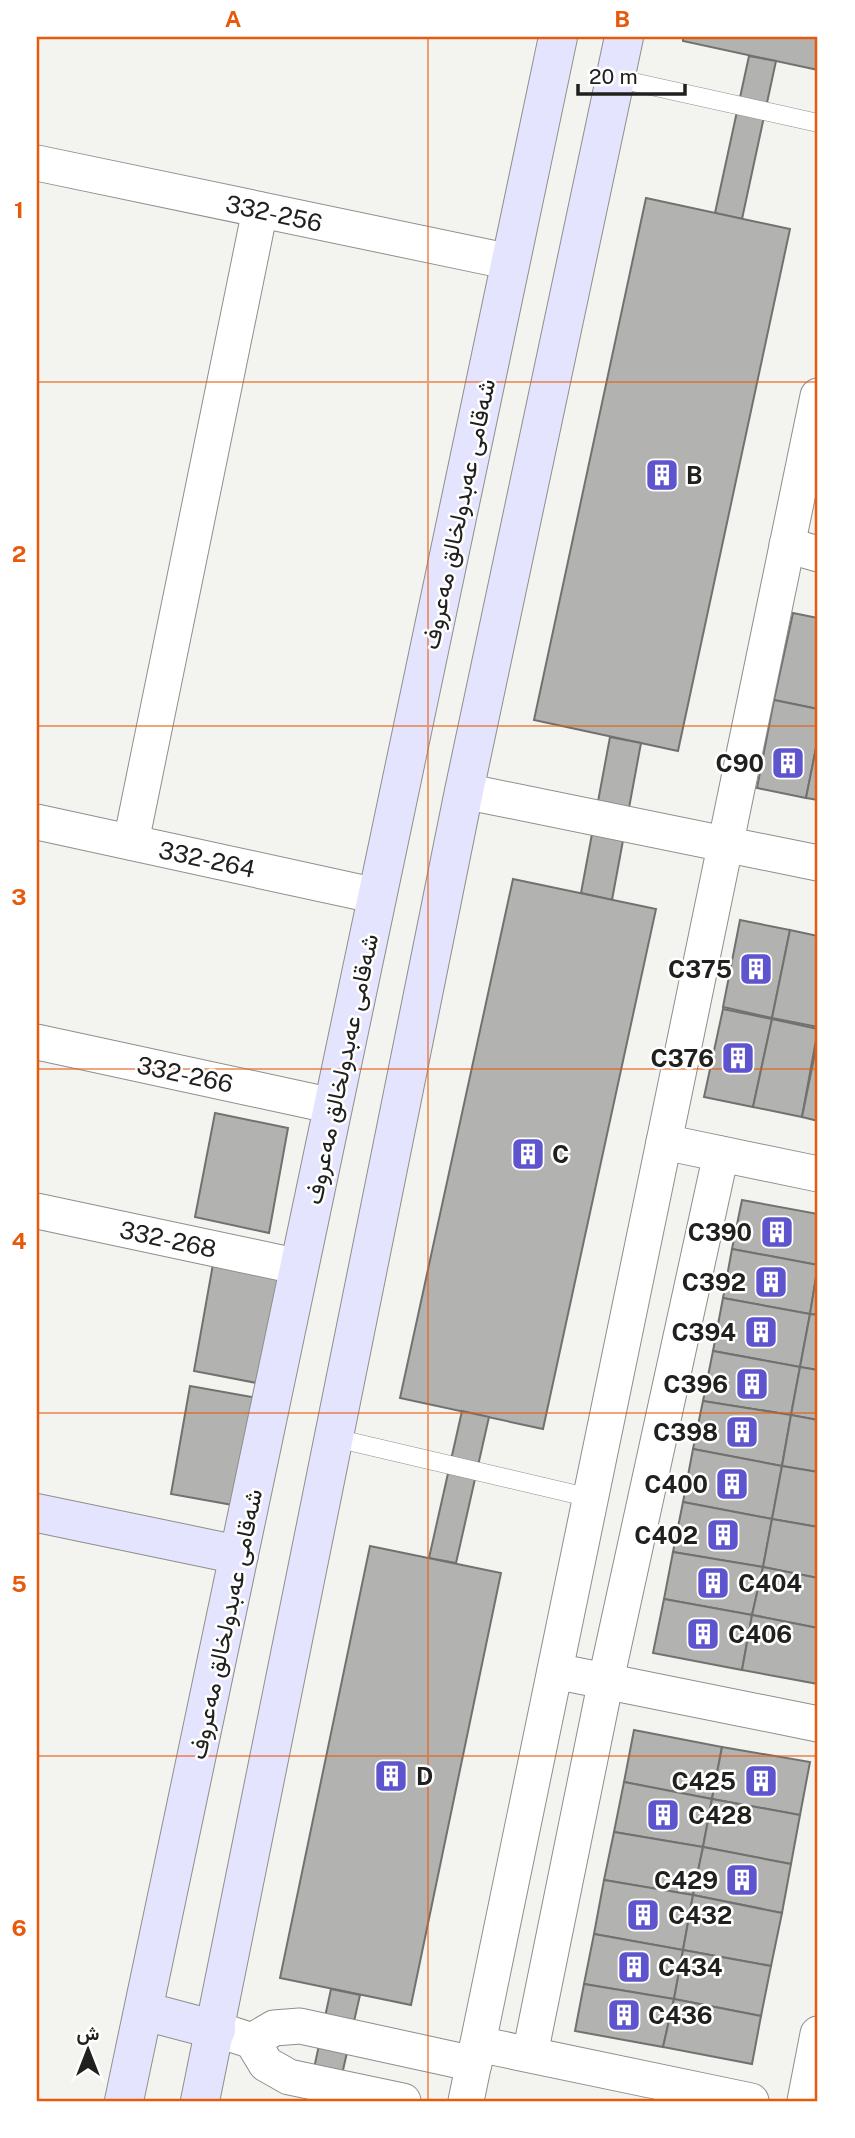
<svg xmlns="http://www.w3.org/2000/svg" width="855" height="2138" font-family="'Public Sans',Vazirmatn,sans-serif">
<style>
.building{fill:#b2b3b0;stroke:#71726f;stroke-width:2}
.lines{fill:none;stroke-linecap:round;stroke-linejoin:round}
.lane-casing{stroke:#8e8f8c;stroke-width:19}
.street-casing{stroke:#8e8f8c;stroke-width:37}
.secondary-casing{stroke:#8e8f8c;stroke-width:40}
.lane{stroke:#fff;stroke-width:18}
.street{stroke:#fff;stroke-width:35}
.secondary{stroke:#e4e4ff;stroke-width:38}
.grid{fill:none;stroke:#e8590c;stroke-width:2;stroke-opacity:0.55}
.labels{text-anchor:middle;dominant-baseline:central;stroke-width:5;stroke-linejoin:round;paint-order:stroke}
.street-label{font-size:24px;fill:#20201f;stroke:#fff}
.poi-label{font-size:24px;font-weight:bold;fill:#20201f;stroke:#fff;text-anchor:end}
.neatline{fill:none;stroke:#e8590c;stroke-width:2.5}
.grid-label{font-size:23px;text-anchor:middle;font-weight:bold;fill:#e8590c}
</style>
<rect width="100%" height="100%" fill="#f3f4f0"/>
<g class="building">
<path d="M683,37H818V70L683,41Z"/>
<path d="M749,56L776,61L742,219L715,213Z"/>
<path d="M646,198L790,229L678,751L534,720Z"/>
<path d="M793,613L818,618V709L774,700Z"/>
<path d="M774,700L818,709V738L806,798L757,788Z"/>
<path d="M610,737L641,743L612,900L581,893Z"/>
<path d="M818,738V800L806,798Z"/>
<path d="M513,879L656,909L543,1429L400,1398Z"/>
<path d="M740,920L790,930L772,1018L723,1007Z"/>
<path d="M790,930L818,936V1027L772,1018Z"/>
<path d="M723,1009L772,1019L753,1107L704,1097Z"/>
<path d="M772,1019L818,1029L802,1117L753,1107Z"/>
<path d="M818,1038V1121L802,1117Z"/>
<path d="M215,1113L288,1128L269,1233L195,1217Z"/>
<path d="M742,1200L818,1214V1265L732,1249Z"/>
<path d="M732,1249L818,1265L810,1314L723,1298Z"/>
<path d="M213,1264L286,1277L267,1385L194,1371Z"/>
<path d="M818,1265V1315L810,1314Z"/>
<path d="M723,1298L810,1314L800,1367L713,1351Z"/>
<path d="M810,1314L818,1315V1370L800,1367Z"/>
<path d="M713,1351L800,1367L791,1415L703,1401Z"/>
<path d="M800,1367L818,1370V1420L791,1415Z"/>
<path d="M190,1386L263,1399L244,1507L171,1494Z"/>
<path d="M703,1401L791,1415L782,1466L693,1449Z"/>
<path d="M462,1411L489,1417L456,1563L429,1558Z"/>
<path d="M791,1415L818,1420V1472L782,1466Z"/>
<path d="M693,1449L782,1466L772,1519L683,1502Z"/>
<path d="M782,1466L818,1472V1527L772,1519Z"/>
<path d="M683,1502L772,1519L763,1567L673,1552Z"/>
<path d="M772,1519L818,1527V1578L763,1567Z"/>
<path d="M370,1546L501,1573L411,2005L280,1978Z"/>
<path d="M673,1552L763,1567L752,1615L664,1599Z"/>
<path d="M763,1567L818,1578V1628L752,1615Z"/>
<path d="M664,1599L752,1615L742,1670L653,1653Z"/>
<path d="M752,1615L818,1628V1684L742,1670Z"/>
<path d="M634,1730L722,1747L712,1799L624,1782Z"/>
<path d="M722,1747L810,1762L800,1815L712,1799Z"/>
<path d="M624,1782L712,1799L703,1847L614,1832Z"/>
<path d="M712,1799L800,1815L791,1864L703,1847Z"/>
<path d="M614,1832L703,1847L693,1895L604,1880Z"/>
<path d="M703,1847L791,1864L782,1913L693,1895Z"/>
<path d="M604,1880L693,1895L683,1950L594,1934Z"/>
<path d="M693,1895L782,1913L771,1966L683,1950Z"/>
<path d="M594,1934L683,1950L674,1999L584,1984Z"/>
<path d="M683,1950L771,1966L761,2016L674,1999Z"/>
<path d="M584,1984L674,1999L663,2047L575,2031Z"/>
<path d="M331,1989L360,1995L336,2101H307Z"/>
<path d="M674,1999L761,2016L752,2064L663,2047Z"/>
</g>
<g class="lines">
<defs>
<g id="lane">
<path d="M615,78L818,123"/>
<path d="M335,1438L591,1498"/>
</g>
<g id="street">
<path d="M37,163L511,262"/>
<path d="M787,545L818,554"/>
<path d="M464,791L818,863"/>
<path d="M37,822L377,896"/>
<path d="M131,842L260,210"/>
<path d="M37,1042L333,1106"/>
<path d="M664,1142L818,1174"/>
<path d="M37,1211L300,1267"/>
<path d="M555,1671L818,1724"/>
<path d="M231,2034L252,2041L266,2064L289,2077L403,2101"/>
<path d="M252,2041L274,2028L300,2026L474,2064"/>
<path d="M478,2044L751,2101"/>
<path d="M530,2054L606,1680L721,1154"/>
<path d="M466,2101L818,396"/>
<path d="M805,2101L818,2034"/>
</g>
<g id="secondary">
<path d="M37,1513L239,1555"/>
<path d="M144,2011L216,2030"/>
<path d="M124,2101L558,37"/>
<path d="M200,2101L464,791L624,37"/>
</g>
</defs>
<use href="#lane" class="lane-casing"/>
<use href="#street" class="street-casing"/>
<use href="#secondary" class="secondary-casing"/>
<use href="#lane" class="lane"/>
<use href="#street" class="street"/>
<use href="#secondary" class="secondary"/>
</g>
<path class="grid" d="M428,37V2101M37,382H818M37,726H818M37,1069H818M37,1413H818M37,1756H818"/>
<defs>
<symbol id="building-square" viewBox="-11 -11 22 22"><rect x="-9" y="-9" width="18" height="18" rx="4" fill="#5e54cd" stroke="#fff"/><path d="M-4-6H4V6H1V3H-1V6H-4ZM-2.5-4.3h1.7v1.8h-1.7ZM.8-4.3h1.7v1.8H.8ZM-2.5-1h1.7V.8h-1.7ZM.8-1h1.7V.8H.8Z" fill="#fff"/></symbol>
</defs>
<g fill-rule="evenodd">
<use href="#building-square" x="643" y="456" width="38" height="38"/>
<use href="#building-square" x="769" y="744" width="38" height="38"/>
<use href="#building-square" x="737" y="950" width="38" height="38"/>
<use href="#building-square" x="719" y="1039" width="38" height="38"/>
<use href="#building-square" x="509" y="1135" width="38" height="38"/>
<use href="#building-square" x="758" y="1213" width="38" height="38"/>
<use href="#building-square" x="752" y="1263" width="38" height="38"/>
<use href="#building-square" x="742" y="1313" width="38" height="38"/>
<use href="#building-square" x="733" y="1365" width="38" height="38"/>
<use href="#building-square" x="723" y="1413" width="38" height="38"/>
<use href="#building-square" x="713" y="1465" width="38" height="38"/>
<use href="#building-square" x="704" y="1516" width="38" height="38"/>
<use href="#building-square" x="694" y="1564" width="38" height="38"/>
<use href="#building-square" x="684" y="1615" width="38" height="38"/>
<use href="#building-square" x="372" y="1757" width="38" height="38"/>
<use href="#building-square" x="742" y="1762" width="38" height="38"/>
<use href="#building-square" x="644" y="1796" width="38" height="38"/>
<use href="#building-square" x="723" y="1861" width="38" height="38"/>
<use href="#building-square" x="624" y="1896" width="38" height="38"/>
<use href="#building-square" x="615" y="1948" width="38" height="38"/>
<use href="#building-square" x="605" y="1996" width="38" height="38"/>
</g>
<g class="labels">
<g class="street-label">
<text transform="translate(274 213) rotate(12)">332-256</text>
<text transform="translate(458 514) rotate(-78)">شەقامی عەبدولخالق مەعروف</text>
<text transform="translate(207 859) rotate(12)">332-264</text>
<text transform="translate(341 1069) rotate(-78)">شەقامی عەبدولخالق مەعروف</text>
<text transform="translate(185 1074) rotate(12)">332-266</text>
<text transform="translate(168 1239) rotate(12)">332-268</text>
<text transform="translate(225 1624) rotate(-78)">شەقامی عەبدولخالق مەعروف</text>
</g>
<g class="poi-label">
<text x="686" y="475" text-anchor="start">B</text>
<text x="764" y="763">C90</text>
<text x="732" y="969">C375</text>
<text x="714" y="1058">C376</text>
<text x="552" y="1154" text-anchor="start">C</text>
<text x="752" y="1232">C390</text>
<text x="746" y="1282">C392</text>
<text x="736" y="1332">C394</text>
<text x="728" y="1384">C396</text>
<text x="718" y="1432">C398</text>
<text x="708" y="1484">C400</text>
<text x="698" y="1535">C402</text>
<text x="738" y="1583" text-anchor="start">C404</text>
<text x="728" y="1634" text-anchor="start">C406</text>
<text x="416" y="1776" text-anchor="start">D</text>
<text x="736" y="1781">C425</text>
<text x="688" y="1815" text-anchor="start">C428</text>
<text x="718" y="1880">C429</text>
<text x="668" y="1915" text-anchor="start">C432</text>
<text x="658" y="1967" text-anchor="start">C434</text>
<text x="648" y="2015" text-anchor="start">C436</text>
</g>
</g>
<rect width="855" height="2138" fill="none" stroke="#ffffff" stroke-width="77"/>
<g transform="translate(88 2050)" stroke="#ffffff" stroke-width="5" paint-order="stroke">
<path d="M0-5L12 26L0 18L-12 26Z" fill="#20201f"/>
<text y="-10" font-size="19" font-weight="bold" text-anchor="middle" fill="#20201f">ش</text>
</g>
<path d="M578 84v10h107v-10" fill="none" stroke="#20201f" stroke-width="3.5"/>
<text x="589" y="84" font-size="21" fill="#20201f" stroke="#ffffff" stroke-width="5" paint-order="stroke">20 m</text>
<rect x="38" y="38" width="778" height="2062" class="neatline"/>
<g class="grid-label">
<text x="233" y="27">A</text>
<text x="622" y="27">B</text>
<text x="19" y="218">1</text>
<text x="19" y="562">2</text>
<text x="19" y="905">3</text>
<text x="19" y="1249">4</text>
<text x="19" y="1592">5</text>
<text x="19" y="1936">6</text>
</g>
</svg>
